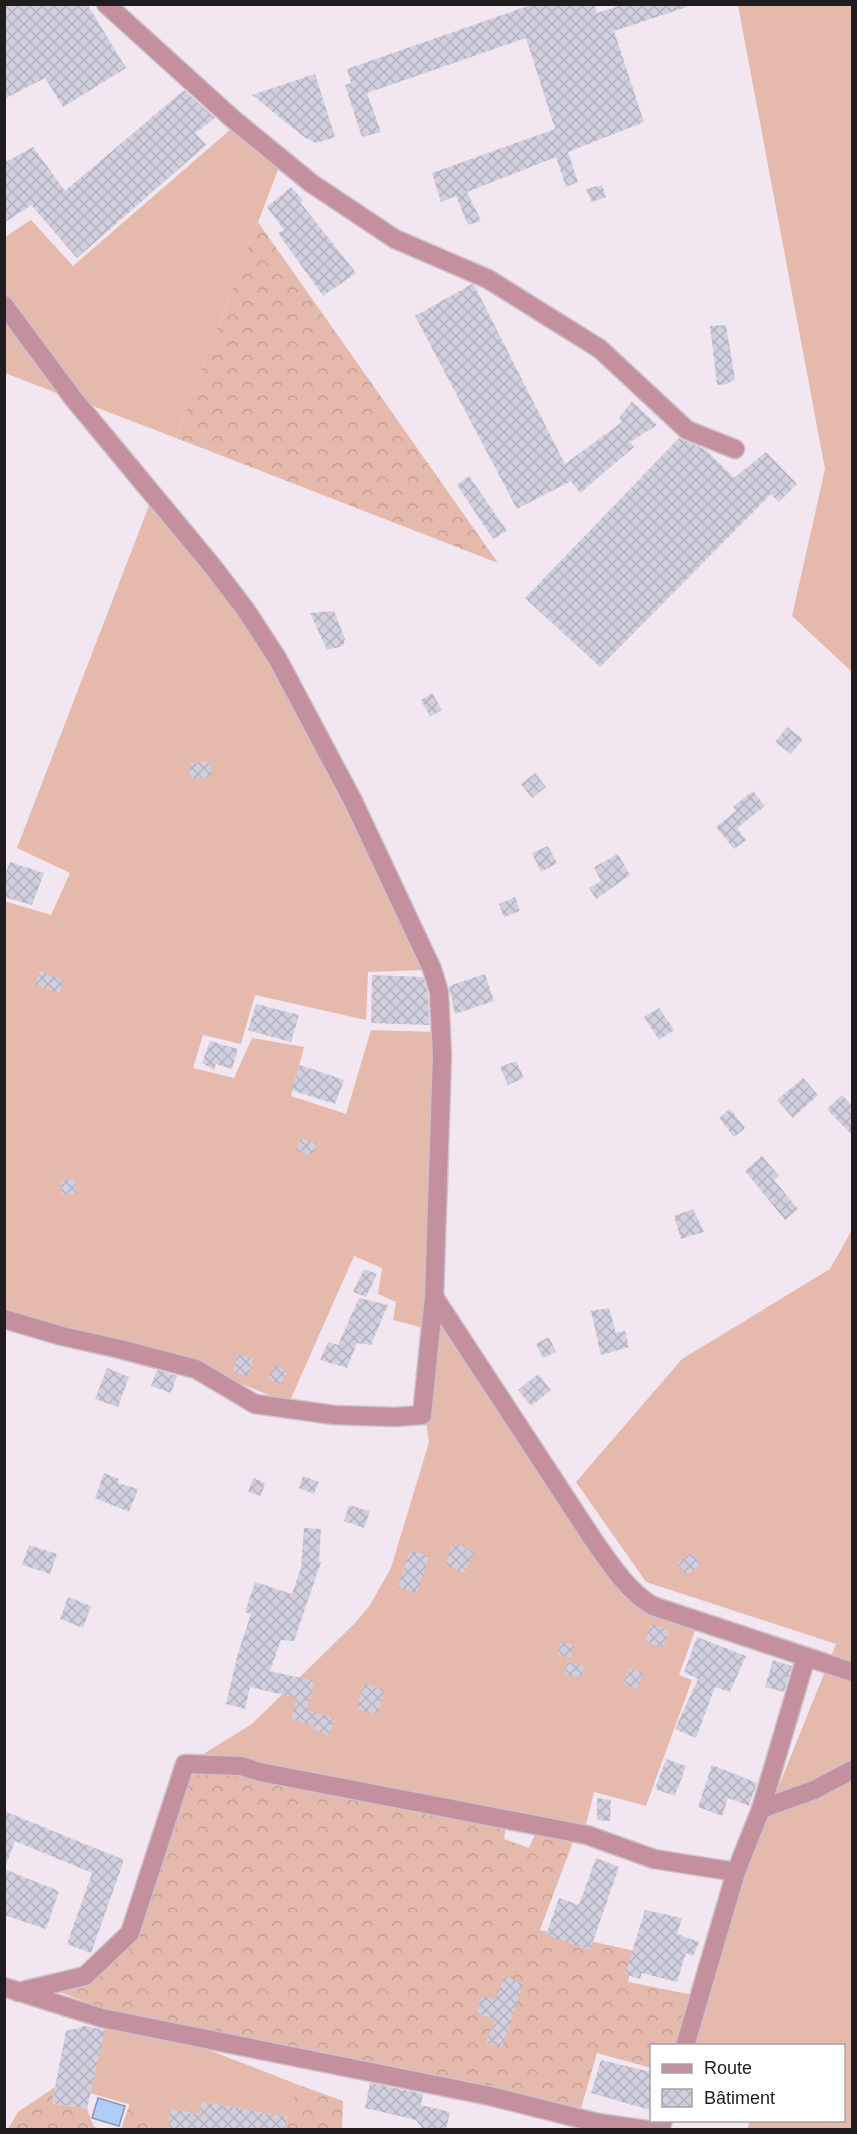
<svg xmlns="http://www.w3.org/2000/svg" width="857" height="2134" font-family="Helvetica,sans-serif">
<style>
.grass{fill:#e6b9ad}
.forest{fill:url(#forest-crowns)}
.water{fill:#afcdf7;stroke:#8498b6;stroke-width:1.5}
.building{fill:url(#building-cross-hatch)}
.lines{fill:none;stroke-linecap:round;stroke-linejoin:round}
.minor-casing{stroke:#ccc1cb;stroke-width:21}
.minor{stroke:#c4909d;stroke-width:18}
</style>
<defs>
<pattern id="forest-crowns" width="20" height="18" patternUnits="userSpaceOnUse" patternTransform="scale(1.5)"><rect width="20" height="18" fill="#e6b9ad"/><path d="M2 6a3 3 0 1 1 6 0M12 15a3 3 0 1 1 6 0" fill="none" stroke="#c59e94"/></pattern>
<pattern id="building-cross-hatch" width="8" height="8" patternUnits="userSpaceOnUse" patternTransform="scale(1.5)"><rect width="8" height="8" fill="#d1cfde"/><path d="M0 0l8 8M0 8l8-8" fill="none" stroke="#b3b1be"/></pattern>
</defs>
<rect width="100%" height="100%" fill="#f2e6f1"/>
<g class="grass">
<path d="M738,5H852V672L792,616L825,469Z"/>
<path d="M231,129L279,167L176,438L85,403L32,341L5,296V237L31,220L73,266Z"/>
<path d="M5,317L64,396L5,373Z"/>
<path d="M150,503L215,582L271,665L335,785L425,970L368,972L366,1020L255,995L241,1044L203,1035L193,1068L234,1078L252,1038L304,1047L291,1096L346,1114L371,1030L433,1032L432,1156L424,1328L393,1320L396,1302L378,1294L382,1268L354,1256L289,1403L162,1352L5,1313L4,901L51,915L70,873L17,848Z"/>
<path d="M852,1230V2129H748L749,2121L844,2120V2046L693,2045L743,1875L836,1644L646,1582L576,1482L682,1359L830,1269Z"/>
<path d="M435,1299L637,1603L697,1625L679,1675L692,1680L646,1806L594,1792L585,1829L187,1764L252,1724L356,1622L370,1605L391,1568L429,1442L425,1415Z"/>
<path d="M106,2024L175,2037L299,2085L287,2117L202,2102L200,2114L169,2109V2130L151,2129L138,2107L90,2093Z"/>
</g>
<g class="forest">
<path d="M258,222L498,563L176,438Z"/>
<path d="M188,1768L241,1774L506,1826L504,1839L529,1848L537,1830L574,1839L540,1930L635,1951L628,1982L693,1995L678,2045L652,2046L651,2068L597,2053L580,2112L121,2015L54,1990L132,1939Z"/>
<path d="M299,2085L343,2101L342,2129L282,2130Z"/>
<path d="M55,2087L52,2103L87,2109L94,2127L101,2129H8L18,2112Z"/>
<path d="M130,2103L138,2107L151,2129H121Z"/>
</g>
<path class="water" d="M98,2098L125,2106L119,2126L92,2118Z"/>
<g class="building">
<path d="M4,4H87L126,68L63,107L45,78L4,99Z"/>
<path d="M534,4H594L597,13L625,4H687V7L614,31L644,122L568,152L578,182L566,187L556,157L467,192L481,221L468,225L456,196L441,202L432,173L555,129L526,38L367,93L381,132L362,137L345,85L351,83L347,69Z"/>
<path d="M315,74L335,137L316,143L304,137L252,95Z"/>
<path d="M184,90L215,118L195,133L206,145L77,258L31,205L4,223V163L33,147L65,191Z"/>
<path d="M602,185L606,197L592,202L586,189Z"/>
<path d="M291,187L303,200L300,202L356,273L323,296L278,233L284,230L267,207Z"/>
<path d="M472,284L474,285L565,464L622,422L619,418L632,401L657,425L630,442L634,447L580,493L571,481L517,509L415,316Z"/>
<path d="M726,325L735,379L727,384L717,385L710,326Z"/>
<path d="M679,438L706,450L734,478L766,452L797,484L779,502L771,494L600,667L525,598Z"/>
<path d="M469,476L507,531L493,539L457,485Z"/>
<path d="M334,611L345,639L343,646L327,650L310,613Z"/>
<path d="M432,693L442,710L430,717L421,700Z"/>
<path d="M787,727L803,739L791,754L775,742Z"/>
<path d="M209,761L212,776L191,779L189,764Z"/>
<path d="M535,773L546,787L532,798L521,784Z"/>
<path d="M753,791L765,806L737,828L746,840L734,849L716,827L736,811L733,807Z"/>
<path d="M548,846L557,863L541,872L532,853Z"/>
<path d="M618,854L630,875L596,899L589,888L601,881L594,867Z"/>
<path d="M10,862L44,873L32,905L4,897V878Z"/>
<path d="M515,897L520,911L504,917L499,904Z"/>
<path d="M40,971L65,981L59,993L35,984Z"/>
<path d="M485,974L494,1001L455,1014L449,986Z"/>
<path d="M372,975L423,977L428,994L429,1025L371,1023Z"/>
<path d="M256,1004L299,1015L291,1042L248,1030Z"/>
<path d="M659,1008L674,1030L659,1040L644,1017Z"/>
<path d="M210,1041L238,1049L232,1069L216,1064L214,1070L202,1063Z"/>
<path d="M516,1061L524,1078L508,1085L500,1067Z"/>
<path d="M300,1065L344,1080L335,1104L291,1090Z"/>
<path d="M803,1078L818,1095L793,1118L777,1100Z"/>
<path d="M842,1095L852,1106V1135L827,1109Z"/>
<path d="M730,1109L745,1128L734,1137L719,1118Z"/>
<path d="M301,1138L317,1144L312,1156L296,1150Z"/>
<path d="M762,1156L779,1176L774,1180L798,1209L785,1220L745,1171Z"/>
<path d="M75,1179L77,1193L62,1195L60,1181Z"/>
<path d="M693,1209L704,1232L681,1239L674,1216Z"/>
<path d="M364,1269L377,1274L366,1297L353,1292Z"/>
<path d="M359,1298L388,1305L371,1345L357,1343L347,1368L320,1360L328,1342L338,1345Z"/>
<path d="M609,1308L616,1333L625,1331L629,1347L601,1355L591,1311Z"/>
<path d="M549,1337L556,1352L543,1358L536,1344Z"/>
<path d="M237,1355L253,1358L249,1376L233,1372Z"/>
<path d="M275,1365L287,1372L280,1385L268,1378Z"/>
<path d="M107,1368L129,1377L118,1407L95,1399Z"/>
<path d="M157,1370L177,1376L171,1393L151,1386Z"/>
<path d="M538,1374L551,1390L531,1406L518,1390Z"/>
<path d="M104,1473L119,1479L118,1483L138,1489L129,1512L95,1498Z"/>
<path d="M303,1476L319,1482L314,1494L299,1488Z"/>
<path d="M253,1478L265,1483L261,1496L248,1492Z"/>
<path d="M349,1505L370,1511L364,1528L344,1521Z"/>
<path d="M304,1528L321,1529L319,1561L321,1562L294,1641L281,1640L270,1671L314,1681L307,1710L335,1719L328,1735L314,1729L315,1726L291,1719L297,1698L250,1687L245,1709L226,1704L238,1653L251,1614L245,1612L255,1582L292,1594L301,1568Z"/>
<path d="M454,1543L474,1552L464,1573L445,1564Z"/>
<path d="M29,1545L57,1554L50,1574L22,1565Z"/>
<path d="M410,1550L429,1556L417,1593L398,1587Z"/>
<path d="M692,1553L701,1564L686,1575L677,1564Z"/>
<path d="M68,1597L91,1606L83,1628L60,1619Z"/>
<path d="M652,1624L669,1631L663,1648L645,1641Z"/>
<path d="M697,1637L746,1656L730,1692L715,1687L696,1738L675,1729L698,1679L684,1672Z"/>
<path d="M562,1641L574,1646L570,1658L557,1654Z"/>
<path d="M773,1660L792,1666L784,1692L765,1687Z"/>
<path d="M567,1662L584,1666L581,1678L564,1674Z"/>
<path d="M629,1668L643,1673L637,1689L623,1684Z"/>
<path d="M363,1684L384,1689L378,1714L357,1709Z"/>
<path d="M666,1759L686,1766L675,1796L655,1789Z"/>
<path d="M712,1765L757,1783L749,1806L728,1798L722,1816L698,1807Z"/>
<path d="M597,1798L611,1800L610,1821L597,1820Z"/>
<path d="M4,1811L124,1860L91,1953L67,1944L92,1873L15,1841L6,1865L4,1864Z"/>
<path d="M596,1858L619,1867L590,1950L546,1935L559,1898L579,1905Z"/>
<path d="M4,1869L59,1891L46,1929L4,1915Z"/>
<path d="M645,1910L682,1918L677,1934L699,1942L693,1956L686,1953L677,1982L642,1973L640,1979L625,1974Z"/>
<path d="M505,1976L523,1984L502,2047L486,2043L495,2020L476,2013L483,1996L495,2000Z"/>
<path d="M85,2026L105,2030L87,2109L52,2103L66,2031Z"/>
<path d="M601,2060L651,2072L650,2110L591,2093Z"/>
<path d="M370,2083L423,2094L421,2105L450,2112L446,2130H423L416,2120L365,2108Z"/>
<path d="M202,2102L287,2117L284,2130H169V2109L200,2114Z"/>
</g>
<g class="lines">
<defs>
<g id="minor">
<path d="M106,4L234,120L311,183L395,239L488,279L600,349L687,430L735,449"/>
<path d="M4,305L73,398L213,567L245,609L277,658L353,801L432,969L439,992L442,1056L434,1297L422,1415L395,1417L334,1415L255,1404L196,1369L120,1349L62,1336L4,1319"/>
<path d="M434,1297L592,1538C609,1562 627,1591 653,1606L852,1672"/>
<path d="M761,1809L814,1790L852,1770"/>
<path d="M4,1987L102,2018L490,2096L598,2123L647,2130"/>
<path d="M18,1992L85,1976L130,1933L185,1764L241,1766L260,1772L587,1835L654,1859L736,1872"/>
<path d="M685,2046L736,1872L761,1809L806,1657"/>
<path d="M660,2130L663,2120"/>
</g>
</defs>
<use href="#minor" class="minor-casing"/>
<use href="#minor" class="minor"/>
</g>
<rect width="857" height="2134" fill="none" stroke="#1f1b1f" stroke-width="12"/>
<rect x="650" y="2044" width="195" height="78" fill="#ffffff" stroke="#a5a4a5" stroke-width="1.5"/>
<rect x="662" y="2064" width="30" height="9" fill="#c4909d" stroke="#a5a4a5" stroke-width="1.5"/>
<text x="704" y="2074" font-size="18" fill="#1f1b1f">Route</text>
<rect x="662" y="2089" width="30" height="18" fill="url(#building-cross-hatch)" stroke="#a5a4a5" stroke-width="1.5"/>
<text x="704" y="2104" font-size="18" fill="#1f1b1f">Bâtiment</text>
</svg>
